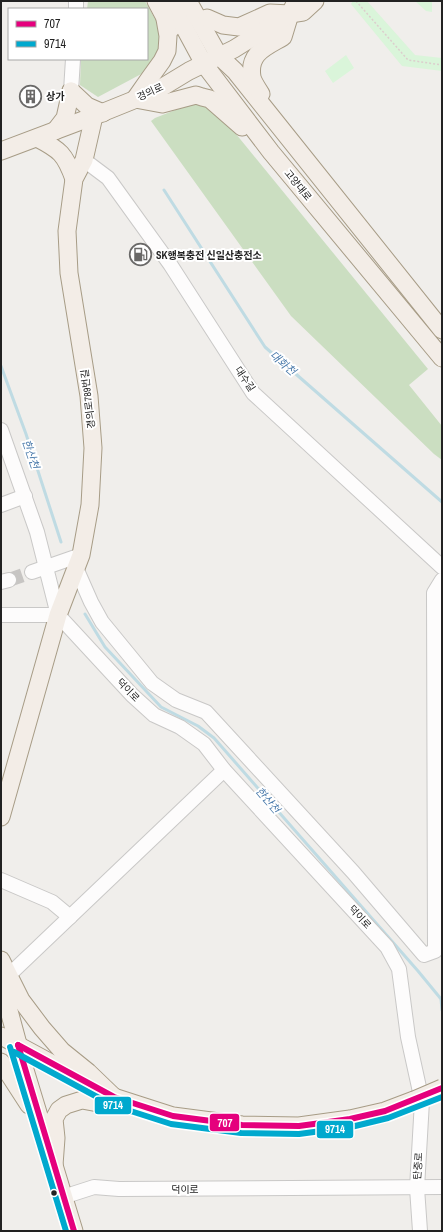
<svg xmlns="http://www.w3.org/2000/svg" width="443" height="1232" font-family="'Archivo Narrow','Noto Sans KR',sans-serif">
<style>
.forest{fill:#cbdec1}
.park{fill:#daf5da}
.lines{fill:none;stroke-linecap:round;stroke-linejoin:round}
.stream{stroke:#bfdbe3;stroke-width:3}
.minor-tunnel{stroke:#c7c5c3;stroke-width:14;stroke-dasharray:14 7;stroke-linecap:butt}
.minor-casing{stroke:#c9c8c7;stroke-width:16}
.major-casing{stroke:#a79c86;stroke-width:19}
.path{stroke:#dccecd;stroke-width:1.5;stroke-dasharray:2 2;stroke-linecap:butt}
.minor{stroke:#fdfcfc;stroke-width:14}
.major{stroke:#f3ede7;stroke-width:17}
.major-bridge-casing{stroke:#a79c86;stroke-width:19;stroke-linecap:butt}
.major-bridge{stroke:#f3ede7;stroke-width:17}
.bus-1-casing{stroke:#fff;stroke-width:9}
.bus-2-casing{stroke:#fff;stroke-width:9}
.bus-1{stroke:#e5007d;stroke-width:6}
.bus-2{stroke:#00a9ce;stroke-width:6}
.bus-dot{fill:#222;stroke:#fff;stroke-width:1.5}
.labels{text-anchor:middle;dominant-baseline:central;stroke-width:4;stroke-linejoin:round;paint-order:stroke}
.street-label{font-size:10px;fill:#222;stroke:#fff}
.poi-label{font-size:10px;font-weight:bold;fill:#222;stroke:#fff;text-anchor:start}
.water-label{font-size:11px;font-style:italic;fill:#4a7aab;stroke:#fff}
.line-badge{stroke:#fff;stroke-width:1.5}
.badge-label{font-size:11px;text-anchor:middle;font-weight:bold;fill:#fff}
</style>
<rect width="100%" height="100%" fill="#f0eeeb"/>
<g class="forest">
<path d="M88,1H145L160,28V51L145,72L98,97L80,85L81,59H147V9H87Z"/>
<path d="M198,104L210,107L223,118L428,369L409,385L442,426V460L434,454L291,316L151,121L155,118L188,105Z"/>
</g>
<g class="park">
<path d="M353,1H367L415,55L442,58V71L402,66L351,4Z"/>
<path d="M415,1H432V12L426,11Z"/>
<path d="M346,55L354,68L333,83L325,71Z"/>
</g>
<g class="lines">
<g class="stream">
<path d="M164,190L265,347L442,502"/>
<path d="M1,366L26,434L61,542"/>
<path d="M85,614L105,647L161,707L198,726L214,738L418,971L441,999L442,1010"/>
</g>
<path class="minor-tunnel" d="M9,580L32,572"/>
<defs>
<g id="minor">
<path d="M76,9V1"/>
<path d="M71,91L73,59"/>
<path d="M84,160L108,178L170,264L253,393L442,567"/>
<path d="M1,430L37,532L58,615L132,695L154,715L180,727L204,744L224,770L387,947L399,969L408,1037L422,1101L417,1188L420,1231"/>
<path d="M1,505L25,496"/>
<path d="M76,568L91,602L102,622L152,683L176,700L206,712L353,872L424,955L435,951L434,593L442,580"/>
<path d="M32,572L81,555"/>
<path d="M1,582L9,580"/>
<path d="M1,615H58"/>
<path d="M1,880L52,902L70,917"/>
<path d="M9,975L224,770"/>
<path d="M63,1197L94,1187L119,1189L442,1187"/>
</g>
<g id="major">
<path d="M156,1L171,29"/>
<path d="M170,1L204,64L271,152L442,358"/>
<path d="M188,1L219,56L235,71L442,330"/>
<path d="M207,18L223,25L239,27L270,13L290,14"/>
<path d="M165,19L168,36L167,51L162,61L149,79L135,99L162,104L196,95L202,97L210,99L242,127"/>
<path d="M71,91L87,106L103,113"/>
<path d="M261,94C258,89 253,82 252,77C248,53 266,47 283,37L290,14L296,1"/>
<path d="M55,131L65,118L71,91"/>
<path d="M37,138C60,150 65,154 74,179"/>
<path d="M1,151L94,116L156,91L189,71L234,49L290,14L303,12L315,1"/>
<path d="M1,817L58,615L81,555L90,505L93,448L89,396L69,273L67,231L74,179L84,160L94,116"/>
<path d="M1,960L21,1000L42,1028L62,1051L88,1072L114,1097L98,1103L82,1100L66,1105L59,1110L54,1119L56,1138L54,1165"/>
<path d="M1,981L25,1070L74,1231"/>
<path d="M1,1036L114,1097L173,1116L242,1125L299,1126L350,1119L385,1111L414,1100"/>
<path d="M1,1062L29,1105"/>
</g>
</defs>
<use href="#minor" class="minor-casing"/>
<use href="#major" class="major-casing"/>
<path class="path" d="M356,1L408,60L442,65"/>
<use href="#minor" class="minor"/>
<use href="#major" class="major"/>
<defs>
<path id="major-bridge" d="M414,1100L442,1088"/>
</defs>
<use href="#major-bridge" class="major-bridge-casing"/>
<use href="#major-bridge" class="major-bridge"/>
<defs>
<g id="bus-1">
<path d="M18,1045L114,1097L173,1116L242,1125L299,1126L350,1119L385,1111L442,1088"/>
<path d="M18,1045L74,1231"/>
</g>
<g id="bus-2">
<path d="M10,1047L66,1231"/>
<path d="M14,1052L112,1105L171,1124L241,1133L299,1134L351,1127L388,1118L442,1097"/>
</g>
</defs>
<use href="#bus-1" class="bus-1-casing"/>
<use href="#bus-2" class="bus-2-casing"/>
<use href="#bus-1" class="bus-1"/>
<use href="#bus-2" class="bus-2"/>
</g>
<defs>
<symbol id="building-ring" viewBox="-11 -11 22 22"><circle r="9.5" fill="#fff" stroke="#6a6968" stroke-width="1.5"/><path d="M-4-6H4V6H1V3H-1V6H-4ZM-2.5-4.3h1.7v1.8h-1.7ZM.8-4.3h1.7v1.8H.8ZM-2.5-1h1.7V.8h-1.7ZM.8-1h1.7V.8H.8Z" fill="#6a6968"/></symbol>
<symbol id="fuel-ring" viewBox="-11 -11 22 22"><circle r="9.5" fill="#fff" stroke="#6a6968" stroke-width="1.5"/><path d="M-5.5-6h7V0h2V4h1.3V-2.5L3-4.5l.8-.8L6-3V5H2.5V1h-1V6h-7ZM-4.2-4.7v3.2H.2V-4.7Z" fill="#6a6968"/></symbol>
</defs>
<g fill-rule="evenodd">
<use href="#building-ring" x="18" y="84" width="25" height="25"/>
<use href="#fuel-ring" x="128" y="242" width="25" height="25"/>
</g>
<circle class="bus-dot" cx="54" cy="1193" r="3.5"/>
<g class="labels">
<g class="street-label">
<text transform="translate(150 92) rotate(-25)">경의로</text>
<text transform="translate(298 185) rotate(51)">고양대로</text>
<text transform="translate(245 379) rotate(56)">대수길</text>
<text transform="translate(88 399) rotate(-97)">경의로789번길</text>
<text transform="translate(128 690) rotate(46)">덕이로</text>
<text transform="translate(360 917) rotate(47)">덕이로</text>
<text transform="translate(418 1166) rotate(-86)">탄중로</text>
<text x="185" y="1189">덕이로</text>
</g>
<g class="poi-label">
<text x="46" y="96">상가</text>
<text x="156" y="255">SK행복충전 신일산충전소</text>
</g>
<g class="water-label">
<text transform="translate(283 363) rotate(41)">대화천</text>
<text transform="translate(31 454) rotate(71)">한산천</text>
<text transform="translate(268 800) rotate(49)">한산천</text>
</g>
</g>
<g class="line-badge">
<rect x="94" y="1096" width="38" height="19" rx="4" fill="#00a9ce"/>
<rect x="209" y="1113" width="31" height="19" rx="4" fill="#e5007d"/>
<rect x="316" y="1120" width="38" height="19" rx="4" fill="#00a9ce"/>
</g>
<g class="badge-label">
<text x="113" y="1109">9714</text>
<text x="225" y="1127">707</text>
<text x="335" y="1133">9714</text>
</g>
<rect width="443" height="1232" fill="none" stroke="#222222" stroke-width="4"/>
<rect x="8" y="8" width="140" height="52" fill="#ffffff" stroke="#a7a7a7"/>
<rect x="16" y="21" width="20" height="6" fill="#e5007d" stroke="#a7a7a7"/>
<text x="44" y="28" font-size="12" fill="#222222">707</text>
<rect x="16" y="41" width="20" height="6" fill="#00a9ce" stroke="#a7a7a7"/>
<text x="44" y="48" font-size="12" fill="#222222">9714</text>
</svg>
